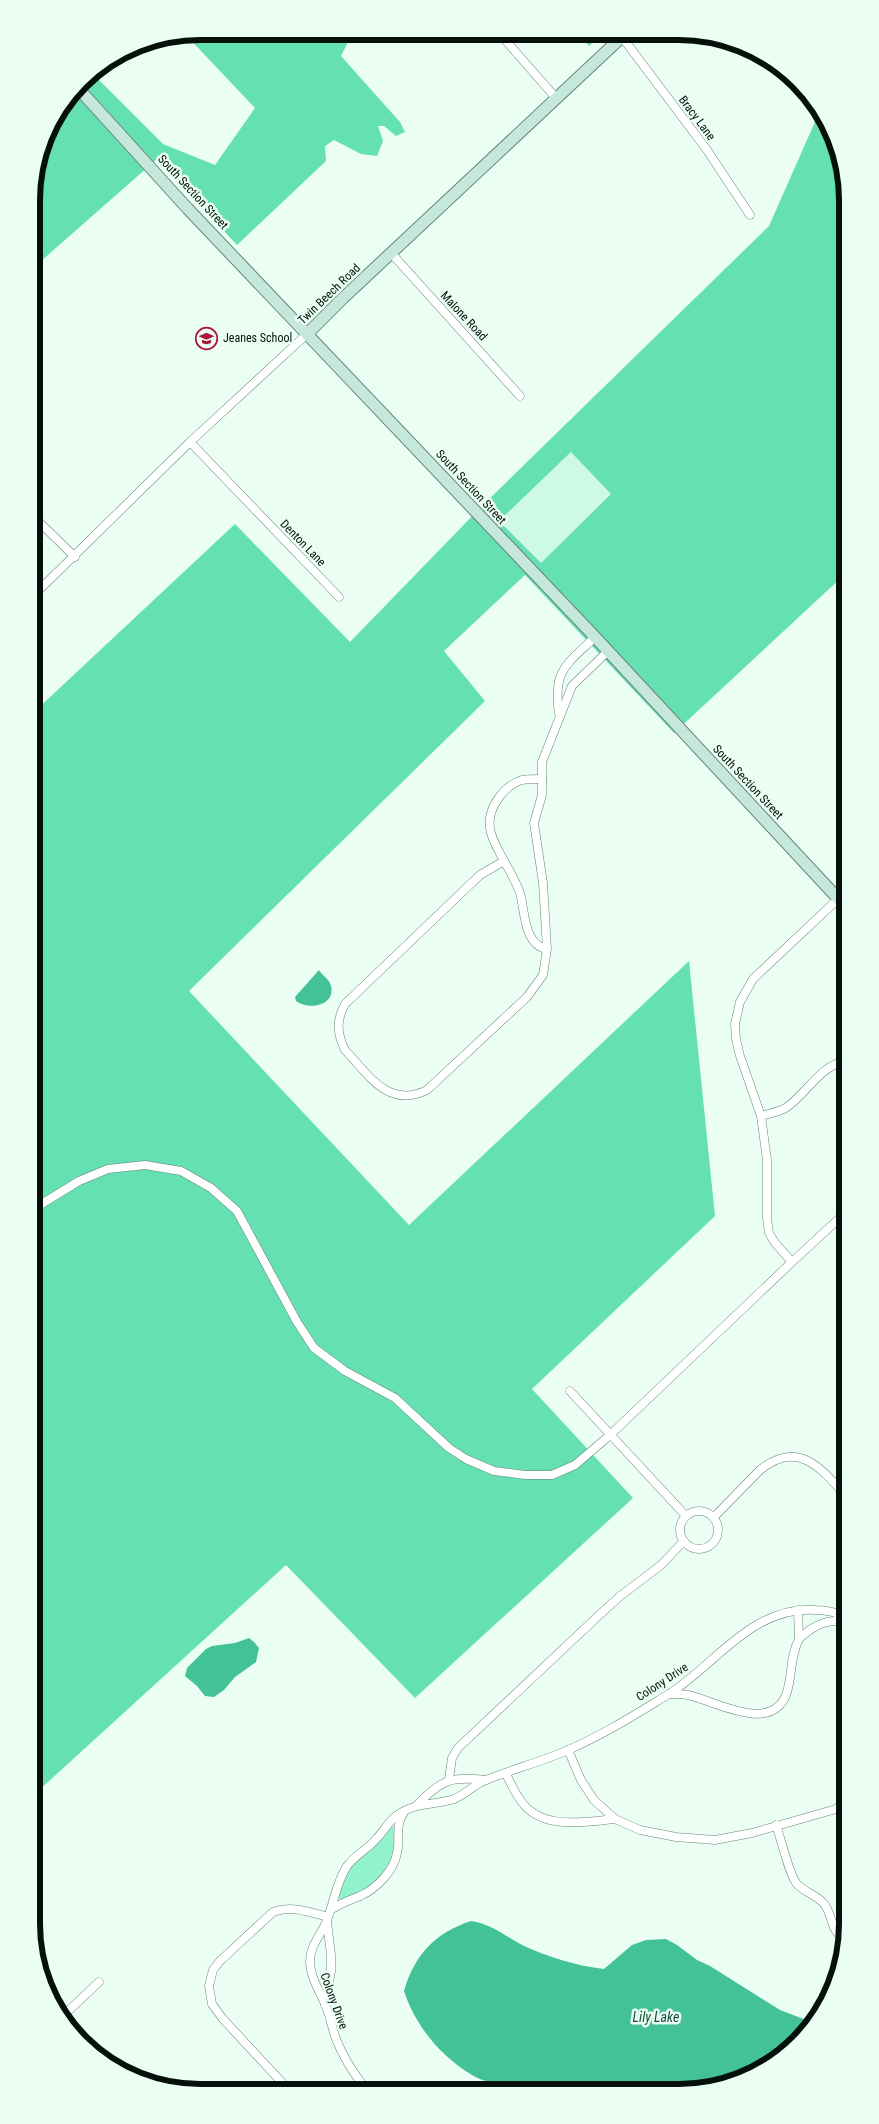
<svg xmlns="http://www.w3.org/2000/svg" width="879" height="2124" font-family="'Roboto Condensed',sans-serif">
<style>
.built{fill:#cef9e5}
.green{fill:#92f2cb}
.forest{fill:#64e0b2;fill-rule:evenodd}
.water{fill:#42c296}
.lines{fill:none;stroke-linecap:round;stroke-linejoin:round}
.street-casing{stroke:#668577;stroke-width:9}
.secondary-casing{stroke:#668577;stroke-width:13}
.street{stroke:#fff;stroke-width:8}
.secondary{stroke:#c6e8dc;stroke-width:11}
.labels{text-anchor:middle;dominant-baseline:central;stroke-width:5;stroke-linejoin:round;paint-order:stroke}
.street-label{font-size:12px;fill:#05100b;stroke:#eafef4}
.poi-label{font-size:12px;fill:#05100b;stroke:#eafef4;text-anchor:start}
.water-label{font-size:14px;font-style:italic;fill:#174b39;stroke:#eafef4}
.rim{fill:none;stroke:#05100b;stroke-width:6}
</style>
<rect width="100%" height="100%" fill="#eafef4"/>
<path class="built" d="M572,451L612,494L541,564L499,521Z"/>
<path class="green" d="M389,1825L394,1827C394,1835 396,1843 394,1851C389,1878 364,1892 341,1900L336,1896L348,1870Z"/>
<g class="forest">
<path d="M200,31L353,32L341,56L400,122L405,132L396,136L384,126H378L383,141L377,156L361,154L334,140L325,146L326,161L237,245L157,159L32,269V188L49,126L91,72L163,144L215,165L255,108L185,34Z"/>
<path d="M579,34H602L589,46Z"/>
<path d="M818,115L842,156L843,576L674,733L525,575L444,651L485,701L189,991L409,1225L689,961L715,1216L532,1389L633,1498L415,1698L286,1565L37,1792L33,713L235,524L350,642L483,505L769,226ZM571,452L611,494L541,563L499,521Z"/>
</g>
<g class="water">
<path d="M319,970C322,975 330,980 331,986C336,1005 309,1011 296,1001L295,997Z"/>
<path d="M249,1638L254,1642L259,1648L256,1662L235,1677L224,1690L214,1697L205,1696L197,1686L185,1676L187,1668L206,1649L212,1646L235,1643Z"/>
<path d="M471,1921C492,1924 506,1937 524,1946C548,1957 577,1966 604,1969L632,1945L646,1940L666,1939L677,1945L697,1960L710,1966L780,2010L814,2023L806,2035L773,2064L723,2087L513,2088C500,2084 483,2082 472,2075C440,2056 415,2025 404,1991C415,1954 435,1933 471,1921Z"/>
</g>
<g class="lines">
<defs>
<g id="street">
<path d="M499,33L556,98"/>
<path d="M622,37L707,150L750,215"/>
<path d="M392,254L520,396"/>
<path d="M190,442L339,597"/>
<path d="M33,516L75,557"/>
<path d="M33,596L190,442L307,334"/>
<path d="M559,714C553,670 565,666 595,637"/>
<path d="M504,861C499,851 491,839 490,828C487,809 503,786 522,780C528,779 536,779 542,779"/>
<path d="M838,899L753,979L740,1002L735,1024L736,1039L740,1056L761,1116L767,1160V1218L769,1233L775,1243L792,1262L845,1213"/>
<path d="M547,949C523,945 525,909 520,893C516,882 510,871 504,861L480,875L345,1004C336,1020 337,1034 345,1050C369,1075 388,1109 427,1090L527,997L543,975L547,949L543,883L534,823L542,795V762L572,686L607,652"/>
<path d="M761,1116C770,1113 780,1112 787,1107C807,1093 820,1066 845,1061"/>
<path d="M35,1208L79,1181L108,1169L145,1165L181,1171L211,1188L237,1211L297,1322L314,1348L345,1371L395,1398L449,1448L466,1459L494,1471L525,1475H552L575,1465L610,1435L792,1262"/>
<path d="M570,1391L686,1516"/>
<circle cx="699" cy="1530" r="19"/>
<path d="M714,1517L760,1470C798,1439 821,1468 846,1496"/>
<path d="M798,1610L799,1639C812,1626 828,1618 846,1622"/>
<path d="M669,1694C675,1694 682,1694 688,1695C715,1701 770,1734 786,1695C793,1676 789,1659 799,1639"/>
<path d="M568,1750L581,1780L594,1800L615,1819L640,1830L676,1837L715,1840L752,1833L836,1809H847"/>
<path d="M506,1774C510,1782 514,1791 519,1798C539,1831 582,1822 615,1819"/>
<path d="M449,1779L452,1758L458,1748L596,1618L619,1597L661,1565L684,1541"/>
<path d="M418,1804C441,1780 451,1776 485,1780"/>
<path d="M836,1809L847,1799"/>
<path d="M776,1825C781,1838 789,1875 797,1884C805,1893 818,1895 825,1905C834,1920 830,1930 846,1941"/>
<path d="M332,1909C341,1903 350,1900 360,1896C376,1889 394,1871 397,1853C401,1836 394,1828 404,1812"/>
<path d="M325,2005L331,1971V1955L327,1922"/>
<path d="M64,2015L99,1982"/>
<path d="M288,2089L223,2019L212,2004L209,1986L213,1970L220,1961L273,1912C292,1905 309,1912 328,1917"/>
<path d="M366,2089C354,2074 343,2057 336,2039C332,2028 330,2015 325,2004C319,1990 310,1976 310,1961C310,1945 322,1934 327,1920C334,1902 336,1883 347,1866C355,1855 368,1849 377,1838C384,1831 388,1822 396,1816C417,1801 432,1806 454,1799C466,1794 475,1784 486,1780C513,1769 541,1762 568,1750C603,1735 636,1714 669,1694C716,1664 752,1606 815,1610C826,1610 837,1612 846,1618"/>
</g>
<g id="secondary">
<path d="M78,88L188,209L595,637L844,905"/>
<path d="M307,334L342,299L625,34"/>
</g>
</defs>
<use href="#street" class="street-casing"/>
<use href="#secondary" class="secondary-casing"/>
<use href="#street" class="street"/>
<use href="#secondary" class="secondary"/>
</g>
<defs>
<symbol id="school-ring" viewBox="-11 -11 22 22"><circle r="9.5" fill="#eafef4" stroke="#ab1538" stroke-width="1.5"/><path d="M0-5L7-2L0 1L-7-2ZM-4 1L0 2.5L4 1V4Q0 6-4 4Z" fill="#ab1538"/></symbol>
</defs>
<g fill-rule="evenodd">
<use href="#school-ring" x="194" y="326" width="25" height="25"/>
</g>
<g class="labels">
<g class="street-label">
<text transform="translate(697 118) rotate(53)">Bracy Lane</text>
<text transform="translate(193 192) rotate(47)">South Section Street</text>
<text transform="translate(329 294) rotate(-44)">Twin Beech Road</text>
<text transform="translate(464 316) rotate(47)">Malone Road</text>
<text transform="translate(471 487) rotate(47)">South Section Street</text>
<text transform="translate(303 543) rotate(46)">Denton Lane</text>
<text transform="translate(748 782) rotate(47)">South Section Street</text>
<text transform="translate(662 1682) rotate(-33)">Colony Drive</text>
<text transform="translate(334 2001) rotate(70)">Colony Drive</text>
</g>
<g class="poi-label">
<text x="223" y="338">Jeanes School</text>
</g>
<g class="water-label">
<text x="656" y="2017">Lily Lake</text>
</g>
</g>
<path d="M0 0H879V2124H0ZM200 40H679A160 160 0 0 1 839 200V1924A160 160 0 0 1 679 2084H200A160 160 0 0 1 40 1924V200A160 160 0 0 1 200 40Z" fill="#eafef4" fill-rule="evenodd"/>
<path class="rim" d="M200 40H679A160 160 0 0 1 839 200V1924A160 160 0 0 1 679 2084H200A160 160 0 0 1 40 1924V200A160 160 0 0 1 200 40Z"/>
</svg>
